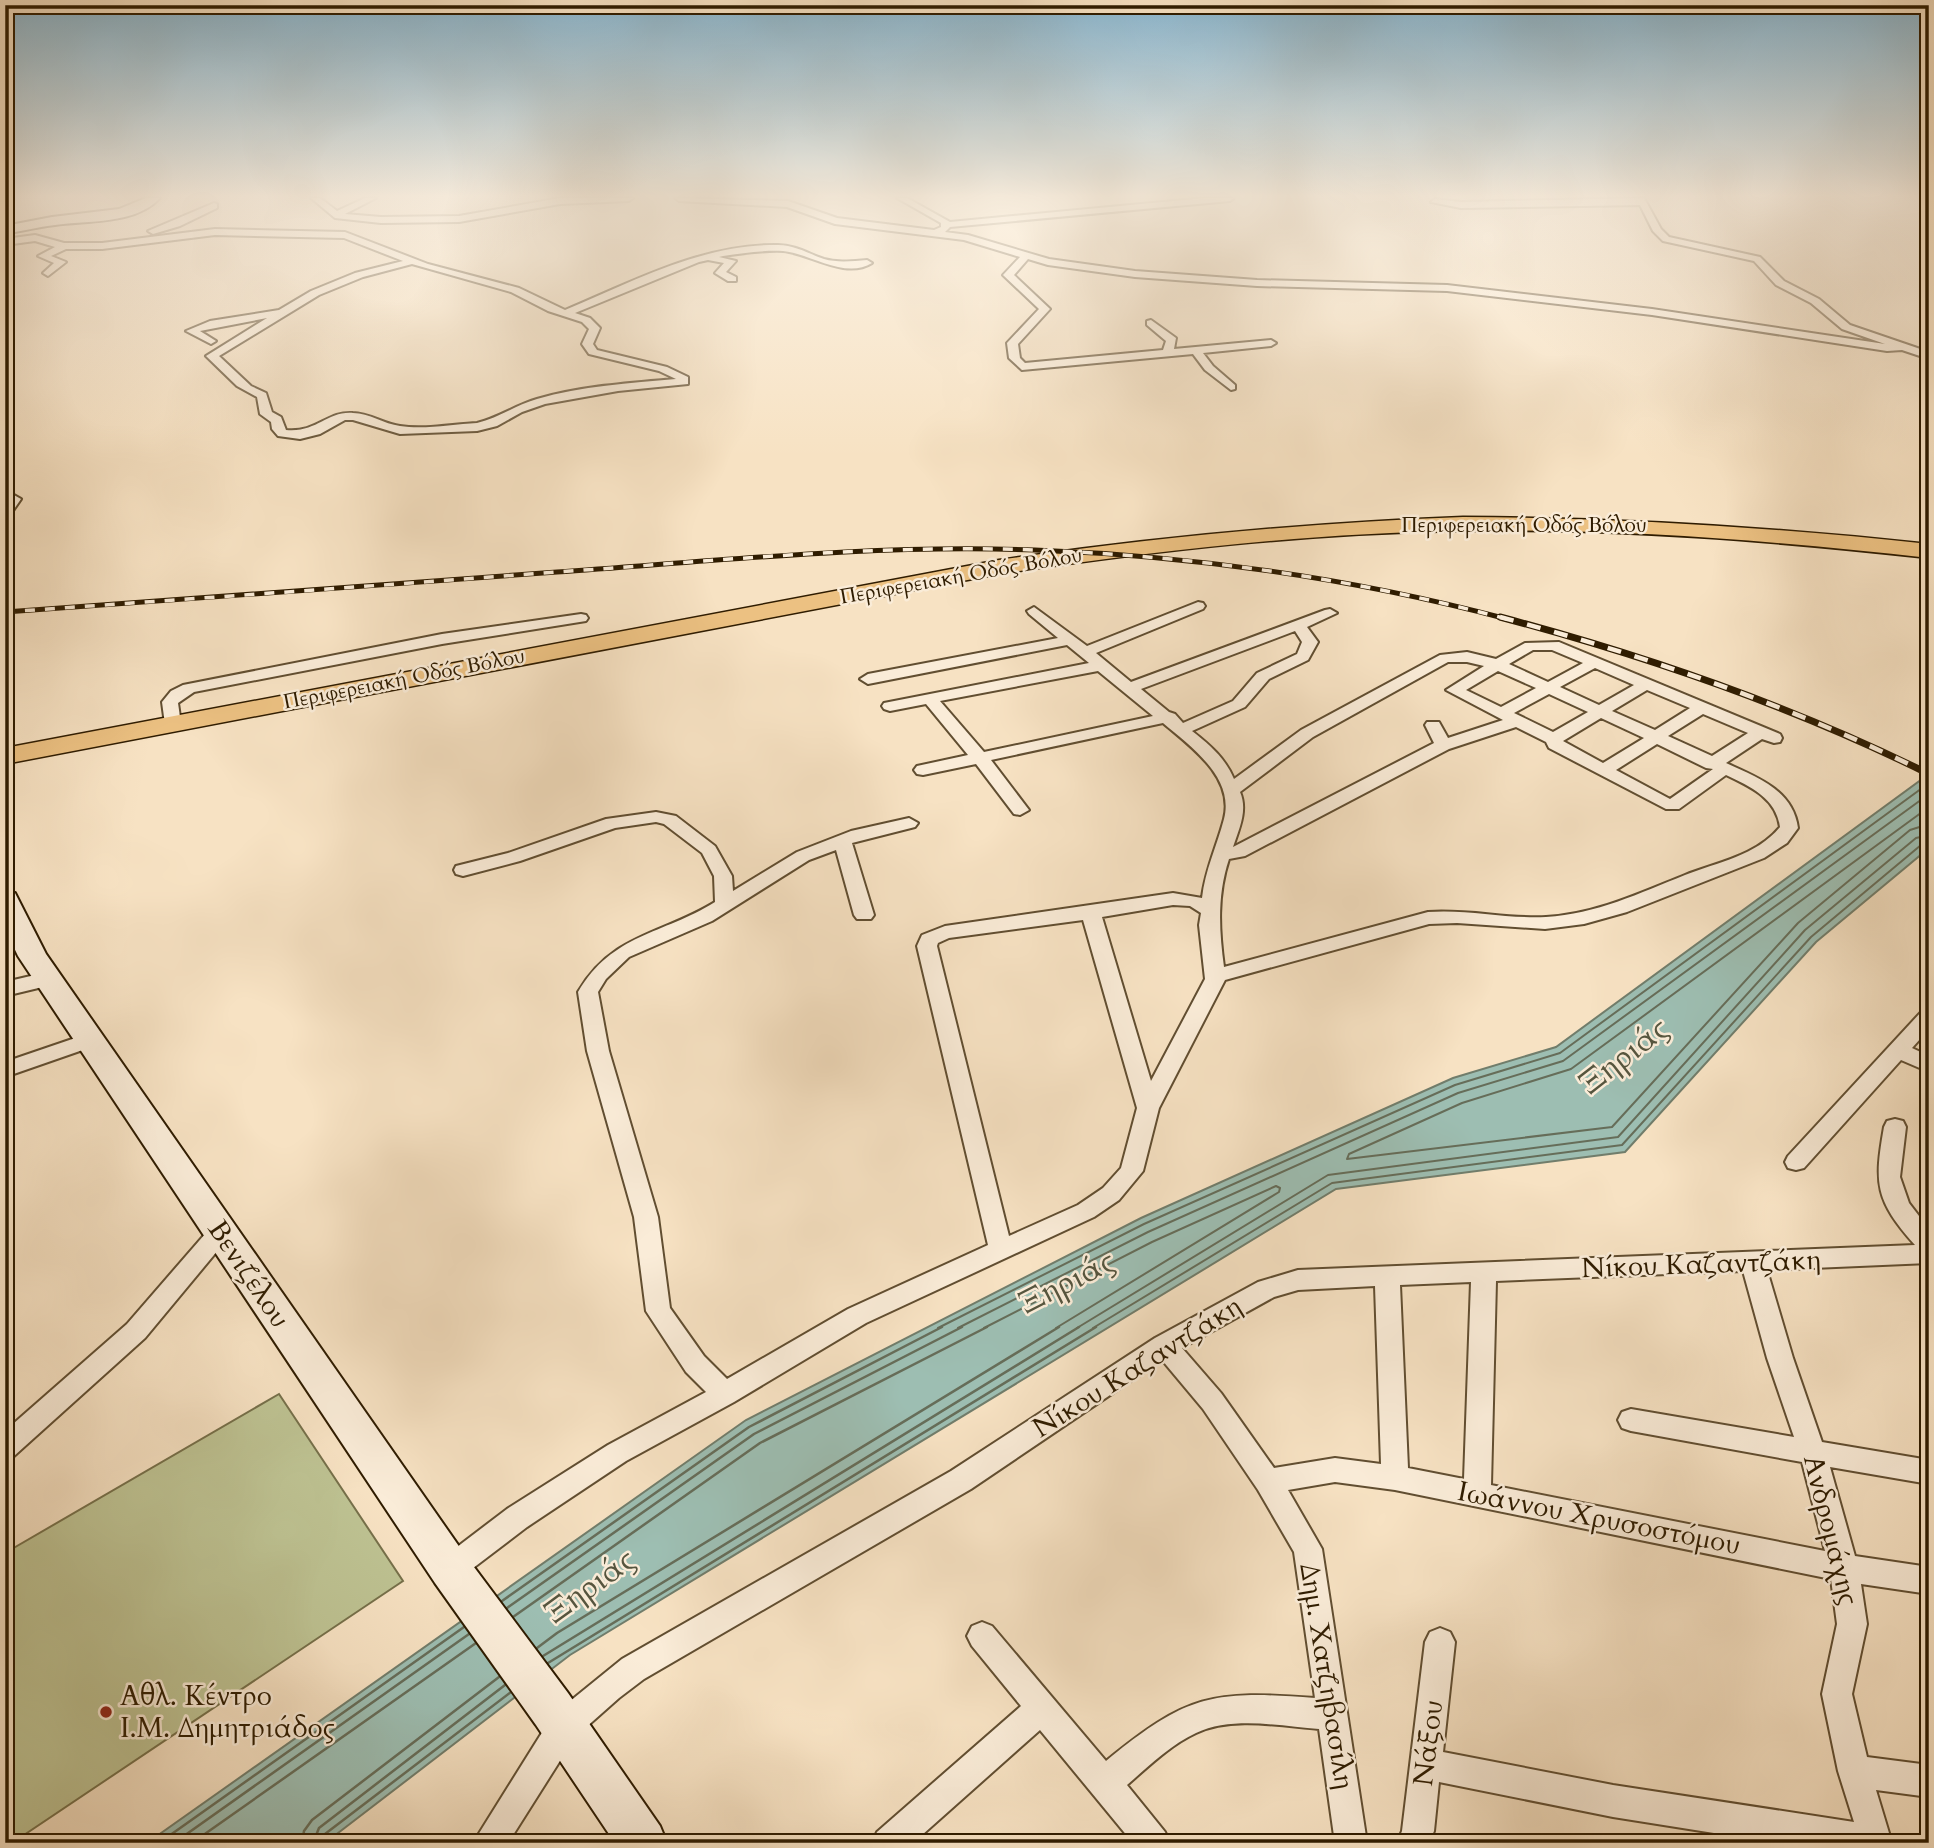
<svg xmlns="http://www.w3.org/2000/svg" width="1934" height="1848" font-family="Cardo,serif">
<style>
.green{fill:#bec393;stroke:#76704a;stroke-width:2}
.water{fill:#9dbeb2;stroke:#717d6b;stroke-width:2}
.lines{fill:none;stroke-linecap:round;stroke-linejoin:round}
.shore-far1{stroke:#666d59;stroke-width:2}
.shore{stroke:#666d59;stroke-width:2.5}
.minor-casing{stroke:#614e31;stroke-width:4}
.secondary-casing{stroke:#2f1c00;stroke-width:4}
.primary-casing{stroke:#2f1c00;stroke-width:3}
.minor{fill:#faecd8;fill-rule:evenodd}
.secondary{fill:#faecd8;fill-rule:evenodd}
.primary{fill:#ecc182;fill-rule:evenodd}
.rail-far1-casing{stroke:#2f1c00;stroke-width:5}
.rail-casing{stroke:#2f1c00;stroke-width:7}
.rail-far1{stroke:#faecd8;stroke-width:3.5;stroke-dasharray:10;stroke-linecap:butt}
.rail{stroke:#faecd8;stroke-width:4.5;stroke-dasharray:14;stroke-linecap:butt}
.poi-dot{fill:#8f2418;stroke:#faecd8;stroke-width:2.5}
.labels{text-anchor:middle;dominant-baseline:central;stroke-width:5;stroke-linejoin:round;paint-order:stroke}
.far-street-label{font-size:21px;fill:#2f1c00;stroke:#faecd8}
.near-street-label{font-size:28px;fill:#2f1c00;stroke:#faecd8}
.near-poi-label{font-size:28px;fill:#2f1c00;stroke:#faecd8;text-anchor:start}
.near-water-label{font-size:32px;font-style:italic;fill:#56553e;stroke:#faecd8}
</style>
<rect width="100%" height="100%" fill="#f7e2c3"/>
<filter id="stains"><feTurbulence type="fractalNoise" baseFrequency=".00286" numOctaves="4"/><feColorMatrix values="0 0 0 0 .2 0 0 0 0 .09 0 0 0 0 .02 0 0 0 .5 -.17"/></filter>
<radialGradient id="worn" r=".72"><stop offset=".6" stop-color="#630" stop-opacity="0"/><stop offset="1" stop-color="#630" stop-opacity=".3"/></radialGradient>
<path class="green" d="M279,1394L403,1581L12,1843H5V1553Z"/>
<path class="water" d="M1929,774V848L1816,942L1625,1152L1336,1189L570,1655L325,1843H147L746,1420L1141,1218L1453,1078L1556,1047Z"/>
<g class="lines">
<g class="shore-far1">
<path d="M1929,807L1571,1069L1462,1103L1349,1154L1347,1159L1612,1127L1798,923L1910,830L1929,824"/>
<path d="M938,1328L1144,1224L1455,1085L1560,1053L1929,783"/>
<path d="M958,1328L1148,1232L1458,1093L1563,1061L1929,794"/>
<path d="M984,1328L1152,1242L1276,1186L1280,1188L1279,1192L1056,1328"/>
<path d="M1077,1328L1328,1175L1618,1137L1805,930L1916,838L1929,835"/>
<path d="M1093,1328L1332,1183L1622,1145L1811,937L1921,845L1929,844"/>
</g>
<g class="shore">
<path d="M502,1601L749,1427L942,1327"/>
<path d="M507,1608L754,1434L962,1327"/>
<path d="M513,1617L760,1443L987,1327"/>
<path d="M537,1648L557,1633L1059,1327"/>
<path d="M543,1656L1079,1327"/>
<path d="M548,1663L1096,1327"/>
<path d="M159,1843L464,1627"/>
<path d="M174,1843L469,1634"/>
<path d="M192,1843L476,1643"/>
<path d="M302,1843L304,1831L312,1820L499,1677"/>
<path d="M313,1843L319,1828L505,1685"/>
<path d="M321,1843L325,1834L511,1692"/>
</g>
<defs>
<g id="minor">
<path d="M311,198H320L337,211L365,198H376L345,214L381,217L459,216L560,198H633L629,201L560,204L459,222L381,223L335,218Z"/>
<path d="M675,198L788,201L837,218L934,230L941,227V223L897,198H907L950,222L1205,198H1234L1230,201L950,227L945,232L968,235L1049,259L1135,271L1257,280L1447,285L1652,309L1885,344L1842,329L1811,303L1776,285L1754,261L1663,241L1653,231L1640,205L1461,208L1431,202L1435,199L1461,202L1644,198L1661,229L1669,237L1760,257L1784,281L1819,299L1850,325L1929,352V359L1902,350L1887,351L1652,315L1447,291L1257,286L1135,277L1048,265L1028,259L1014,275L1050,309L1018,344L1020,358L1025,363L1163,350L1166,341L1147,325V321L1151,320L1176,338L1174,349L1271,340L1276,343L1271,346L1203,353L1213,366L1235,385V389L1231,390L1205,370L1193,354L1022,370L1009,358L1007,343L1039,309L1003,275L1020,257L964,240L835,224L787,207L679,201Z"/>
<path d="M214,203L217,204V208L180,226L153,234L148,231Z"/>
<path d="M215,229L345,232L428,264L519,288L565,310C634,281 702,244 778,245C795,245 809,254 824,259C838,263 853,261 867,260L872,263C845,280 809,253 783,251C763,250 743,253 723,256L719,257L736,261L726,272L736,277V281H728L715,273L724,263L708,260L699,262L575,313L590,318L600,328L593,344L597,350L667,367L688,377V384L618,391L545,404L522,412L497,426L477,431L400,434L353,420H345L320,434L300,439L278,436L272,429L271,422L260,414L257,397L237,386L206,356L267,318L200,331L216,341L211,344L186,331L210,321L279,310L311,291L355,273L403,261L344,238L215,235L102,249H66L51,256L66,262L48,276L43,273L54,263L38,256L55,247L35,241L5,245V239L35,235L64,243H102ZM412,264L511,292L548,311L582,322L589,329L582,344L589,354L659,371L676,379C630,383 581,386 537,399C516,405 498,418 477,423C453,424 424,430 400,426C384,424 369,413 353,413C327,411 317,433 286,430L281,417L272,412L266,393L251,386L219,356L319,295L363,277Z"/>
<path d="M5,490L21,499L10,515L5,516Z"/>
<path d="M1198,602L1203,603L1205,606L1203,609L1096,653L1131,682L1325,610L1330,609L1337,613L1307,627L1318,642L1308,660L1269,679L1245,707L1192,731C1210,745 1225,758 1234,779L1301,730L1440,655L1467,652L1496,659L1525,643L1559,642L1780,734L1782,738L1780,742L1774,743L1762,739L1726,763C1757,777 1793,790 1798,828L1787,843L1764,858L1627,912L1584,924L1545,929L1457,923L1429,924L1225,980L1159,1108L1143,1171L1119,1200L1094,1217L866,1323L734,1402L626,1461L527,1527L460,1578L450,1582L440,1578L436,1569L440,1560L507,1509L608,1445L706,1392L686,1372L646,1311L634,1217L587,1051L578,992C613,933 662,935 715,902L714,876L702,853L664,824L656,822L615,828L520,861L463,876L456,874L454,870L456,866L508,853L606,819L656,812L676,816L715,846L732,876L733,891L797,852L851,831L909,818L918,823L915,827L852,843L874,915L871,919H857L854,915L836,850L809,860L712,921L629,957L606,979L598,992L609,1051L658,1217L670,1308L704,1356L727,1379L848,1309L988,1245L917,946L922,935L945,926L1173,893L1202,898C1205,870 1217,846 1224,819C1235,777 1190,746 1163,723L991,760L1029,810L1020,815L1014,814L976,764L923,775L917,774L914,770L917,766L968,755L926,704L890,711L884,709L882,706L884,703L1089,663L1067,645L868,684L860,679L868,674L1058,638L1029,614L1027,611L1034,607L1087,646ZM1295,631L1302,642L1297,654L1257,673L1233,701L1183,723L1175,714L1169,712L1141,689ZM1533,650H1552L1583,663L1548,682L1509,664ZM1448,662H1467L1484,666L1446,690L1503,720L1448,738L1439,722H1427L1425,725L1434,743L1233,847C1239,829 1248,810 1240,792L1313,737ZM1595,668L1634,685L1599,705L1560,687ZM1098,671L1153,716L984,752L940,701ZM1498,671L1536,688L1501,707L1466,690ZM1647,690L1690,708L1655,730L1612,711ZM1549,694L1588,712L1553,732L1514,713ZM1703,714L1748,733L1712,756L1668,736ZM1601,718L1644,738L1603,763L1563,741ZM1516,727L1546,742L1549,748L1666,809H1679L1726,775C1751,787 1776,798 1780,827C1756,856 1718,862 1685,875C1640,893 1596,914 1546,917C1507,919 1468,909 1428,912L1224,967C1219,930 1217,895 1229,859L1245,856L1449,749ZM1657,744L1706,768L1713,769L1670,799L1616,770ZM1173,905L1190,906L1201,913L1199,925L1205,979L1151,1081L1102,917ZM1083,920L1137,1108L1121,1168L1103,1188L1078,1205L1009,1236L937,946L938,943L949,938Z"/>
<path d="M581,614L586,615L588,618L586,621L442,644L194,692L178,703L181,724L179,727L173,729L165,724L162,702L171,691L183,685L442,634Z"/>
<path d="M48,972L55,974L58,979L55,984L5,996V982Z"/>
<path d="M1929,1009V1029L1912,1048L1929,1056V1072L1901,1060L1804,1168L1796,1170L1788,1168L1785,1162L1788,1156L1922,1011Z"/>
<path d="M90,1033L97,1035L100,1040L97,1045L5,1077V1062Z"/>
<path d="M1895,1119L1903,1121L1906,1127L1900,1177L1909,1203L1929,1229V1263L1767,1270L1793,1358L1822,1442L1929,1460V1484L1830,1467L1855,1556L1929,1567V1594L1861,1584L1867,1624L1852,1694L1867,1757L1929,1765V1797L1876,1790L1892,1843H1777L1613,1817L1439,1782L1434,1831L1429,1843H1397L1402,1831L1425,1642L1430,1632L1440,1628L1450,1632L1455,1642L1443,1752L1613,1785L1854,1822L1838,1771L1822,1694L1837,1624L1831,1579L1395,1490L1335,1482L1288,1490L1322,1549L1367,1843H1335L1319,1729C1281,1726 1232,1716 1196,1733C1170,1745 1148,1767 1127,1785L1165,1832L1170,1843H1133L1040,1730L913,1843H872L877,1832L1021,1706L972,1646L967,1636L972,1626L982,1622L992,1626L1106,1761C1187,1695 1211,1690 1315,1698L1294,1552L1258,1490L1203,1409L1162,1360L971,1489L644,1679L619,1698L575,1737L508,1843H473L553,1715L622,1659L951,1471L1155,1338L1258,1282L1298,1270L1915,1245C1875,1200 1874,1184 1884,1127L1887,1121ZM1743,1271L1767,1358L1794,1437L1631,1409L1622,1412L1618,1420L1622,1428L1631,1431L1802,1462L1825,1551L1491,1485L1496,1281ZM1471,1282L1464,1479L1408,1468L1400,1285ZM1375,1286L1381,1464L1335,1458L1274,1468L1221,1393L1182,1348L1274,1297L1298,1290Z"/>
<path d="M220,1223L228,1226L232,1232L228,1238L145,1338L14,1456L5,1460V1431L127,1324L212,1226Z"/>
</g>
<g id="secondary">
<path d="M146,198H160C135,225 88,220 55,225C38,227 22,231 5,234V226L52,217L119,209Z"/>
<path d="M5,891L15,893L46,954L465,1555L568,1693L660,1826L667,1843H615L536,1725L435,1583L18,956L5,929Z"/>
</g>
<path id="primary" d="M1463,517C1619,518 1773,527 1929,544V558C1774,541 1619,528 1463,531C1307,533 1153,551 999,574L5,764V748L999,560C1156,537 1305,523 1463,517Z"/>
</defs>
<use href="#minor" class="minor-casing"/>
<use href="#secondary" class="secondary-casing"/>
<use href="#primary" class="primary-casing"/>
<use href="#minor" class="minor"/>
<use href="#secondary" class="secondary"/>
<use href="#primary" class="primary"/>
<defs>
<path id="rail-far1" d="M5,612C189,599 373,586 557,572C716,561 876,544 1035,550C1194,556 1352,578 1507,619"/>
<path id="rail" d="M1500,617C1647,656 1792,706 1929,774"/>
</defs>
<use href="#rail-far1" class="rail-far1-casing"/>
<use href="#rail" class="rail-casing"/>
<use href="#rail-far1" class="rail-far1"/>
<use href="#rail" class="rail"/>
</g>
<linearGradient id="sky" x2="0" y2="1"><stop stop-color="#8ab8d2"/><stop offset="0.43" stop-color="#fbf2e4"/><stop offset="1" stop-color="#fbf2e4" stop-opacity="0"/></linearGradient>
<rect width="1934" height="456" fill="url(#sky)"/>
<circle class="poi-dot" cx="106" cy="1712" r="7"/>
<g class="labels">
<g class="far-street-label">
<text x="1524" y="525">Περιφερειακή Οδός Βόλου</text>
<text transform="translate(961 576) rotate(-10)">Περιφερειακή Οδός Βόλου</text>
<text transform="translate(404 679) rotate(-11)">Περιφερειακή Οδός Βόλου</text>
</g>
<g class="near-street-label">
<text transform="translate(1701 1264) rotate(-2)">Νίκου Καζαντζάκη</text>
<text transform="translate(249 1274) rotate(56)">Βενιζέλου</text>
<text transform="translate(1137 1367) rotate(-32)">Νίκου Καζαντζάκη</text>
<text transform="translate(1599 1518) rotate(11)">Ιωάννου Χρυσοστόμου</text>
<text transform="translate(1831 1530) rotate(76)">Ανδρομάχης</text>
<text transform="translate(1327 1676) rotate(81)">Δημ. Χατζηβασίλη</text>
<text transform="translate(1428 1743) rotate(-83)">Νάξου</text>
</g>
<g class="near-poi-label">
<text x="120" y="1696">Αθλ. Κέντρο<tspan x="120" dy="32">Ι.Μ. Δημητριάδος</tspan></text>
</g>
<g class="near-water-label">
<text transform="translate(1624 1056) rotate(-38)">Ξηριάς</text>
<text transform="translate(1067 1282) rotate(-27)">Ξηριάς</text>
<text transform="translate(590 1586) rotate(-36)">Ξηριάς</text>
</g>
</g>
<rect width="1934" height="1848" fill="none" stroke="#f7e2c3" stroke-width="28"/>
<rect x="7" y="7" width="1920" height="1834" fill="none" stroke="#2f1c00" stroke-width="3.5"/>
<rect x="14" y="14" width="1906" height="1820" fill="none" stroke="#2f1c00" stroke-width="2"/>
<rect width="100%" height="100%" filter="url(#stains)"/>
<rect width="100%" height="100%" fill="url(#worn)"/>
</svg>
